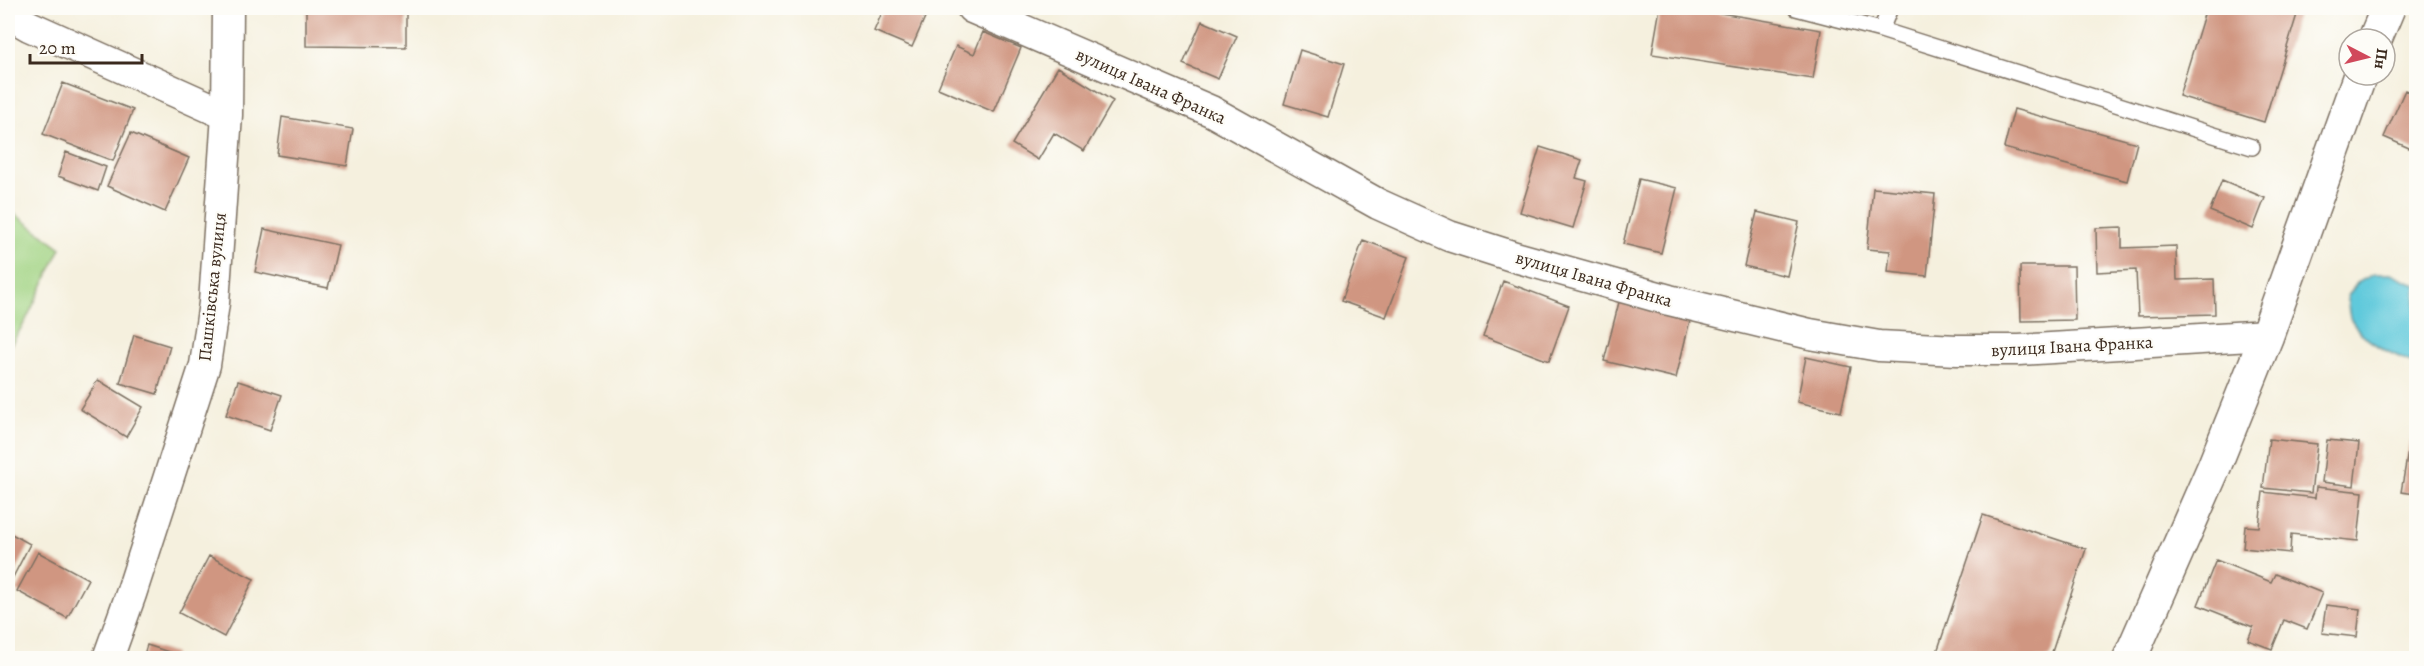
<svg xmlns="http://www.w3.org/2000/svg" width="2424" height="666" font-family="Alegreya,serif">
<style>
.green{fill:#a1d383;stroke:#6e7e50;stroke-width:1.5}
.water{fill:#5fc9db;stroke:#4d7a7c;stroke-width:1.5}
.building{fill:#d09681}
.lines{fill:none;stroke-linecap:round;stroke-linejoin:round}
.lane-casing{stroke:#7c6f61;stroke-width:18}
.street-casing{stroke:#7c6f61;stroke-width:33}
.secondary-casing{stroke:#7c6f61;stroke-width:36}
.lane{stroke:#fff;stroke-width:15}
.street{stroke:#fff;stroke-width:30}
.secondary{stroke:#fff;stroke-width:33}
.labels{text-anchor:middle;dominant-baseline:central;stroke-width:4.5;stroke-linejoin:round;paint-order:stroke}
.street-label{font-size:18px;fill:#3b2a1e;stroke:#fdfcf7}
</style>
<rect width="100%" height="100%" fill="#fdfcf7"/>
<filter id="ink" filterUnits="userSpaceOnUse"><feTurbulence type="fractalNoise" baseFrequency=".0167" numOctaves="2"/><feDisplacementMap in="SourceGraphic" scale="12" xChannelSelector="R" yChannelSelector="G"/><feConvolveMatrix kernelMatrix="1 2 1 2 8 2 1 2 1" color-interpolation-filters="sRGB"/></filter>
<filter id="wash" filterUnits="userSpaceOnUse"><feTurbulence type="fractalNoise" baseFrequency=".008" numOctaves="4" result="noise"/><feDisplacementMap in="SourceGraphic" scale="24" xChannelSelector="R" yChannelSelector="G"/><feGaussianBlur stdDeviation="1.35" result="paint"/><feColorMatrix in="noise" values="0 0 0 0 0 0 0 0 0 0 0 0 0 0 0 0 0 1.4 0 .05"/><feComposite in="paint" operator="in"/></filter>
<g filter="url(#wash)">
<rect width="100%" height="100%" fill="#f5f0de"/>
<!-- green -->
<path class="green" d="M8,209L61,248L25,322L8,349Z"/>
<!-- water -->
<path class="water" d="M2374,274H2393L2416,285V364C2392,354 2365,344 2351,320C2348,313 2348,304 2348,296L2357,283Z"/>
<g id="blocks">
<!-- building -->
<path class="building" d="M306,8H406V47L306,46Z
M884,8H929L912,47L874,31Z
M1660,8H1702L1703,10L1821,30L1813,79L1652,54Z
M2206,8H2299L2264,122L2179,96Z
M1202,21L1237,36L1218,79L1183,64Z
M983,32L1021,48L994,112L938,88L956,46L974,54Z
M1300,50L1344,64L1328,117L1284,104Z
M1058,67L1113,101L1084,151L1054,133L1038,160L1012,144Z
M63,83L133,110L113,161L43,134Z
M2405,90L2416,95V151L2384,137Z
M2014,109L2137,143L2127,181L2004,148Z
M282,117L353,129L347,166L277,155Z
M131,133L189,158L165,212L107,186Z
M1540,147L1582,160L1576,178L1587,181L1573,228L1520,212Z
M66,152L106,167L98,191L58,176Z
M1639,179L1677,188L1661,253L1623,244Z
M2222,180L2265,198L2253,229L2210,211Z
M1873,188L1935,194L1927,276L1888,272L1890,251L1867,249Z
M1757,212L1799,222L1787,276L1744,266Z
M2122,227V248L2176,246L2177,280L2214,279L2215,314L2138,316L2136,270L2097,272L2096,228Z
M264,229L338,245L328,288L255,272Z
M1363,240L1409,257L1386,317L1341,301Z
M2020,266H2074L2075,320L2021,321Z
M1503,281L1569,306L1549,361L1483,336Z
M1619,302L1690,320L1676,378L1604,361Z
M134,335L170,346L157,394L120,383Z
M1806,357L1851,367L1841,412L1797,402Z
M98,380L143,407L126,437L80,409Z
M238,381L282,395L270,430L226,415Z
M2269,439L2317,444L2311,493L2263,488Z
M2327,440L2359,443L2354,486L2322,482Z
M2410,440L2416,441V494L2401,492Z
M2316,487L2363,492L2358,541L2291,534L2290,553L2243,548L2245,526L2259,527L2263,492L2315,498Z
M1983,515L2086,549L2050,658H1935Z
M8,532L30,544L8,587Z
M38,552L88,579L67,618L17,591Z
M209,556L254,579L224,637L179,613Z
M2216,560L2271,582L2275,574L2322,593L2307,629L2284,620L2272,649L2248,640L2253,627L2198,605Z
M2326,605L2360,609L2357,637L2322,633Z
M147,645L175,654L173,658H143Z"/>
</g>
</g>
<g filter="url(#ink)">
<use href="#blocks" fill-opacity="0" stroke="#7c6f61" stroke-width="1.5"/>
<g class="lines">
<!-- lane casing -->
<g class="lane-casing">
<path id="lane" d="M1796,8L1881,30
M1890,8L1881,30L2252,147"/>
</g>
<!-- street casing -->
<g class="street-casing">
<path id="street" d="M972,8L1211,111L1378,204L1449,236L1515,257L1669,300L1810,334L1879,346L1957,350H2019L2267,335
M8,14L29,26L227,115
M108,658L131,594L205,365L214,303L227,115L228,8"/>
</g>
<!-- secondary casing -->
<g class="secondary-casing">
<path id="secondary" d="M2375,39L2388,8
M2130,658L2214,467L2267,335L2360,75"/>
</g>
<!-- lane -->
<use href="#lane" class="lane"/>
<!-- street -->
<use href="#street" class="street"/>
<!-- secondary -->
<use href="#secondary" class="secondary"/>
</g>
</g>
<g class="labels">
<!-- street labels -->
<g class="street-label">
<text transform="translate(1151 86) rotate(24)">вулиця Івана Франка</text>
<text transform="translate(1594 279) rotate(16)">вулиця Івана Франка</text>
<text transform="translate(212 287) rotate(-84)">Пашківська вулиця</text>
<text transform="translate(2072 346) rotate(-3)">вулиця Івана Франка</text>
</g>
</g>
<!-- margin -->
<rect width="2424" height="666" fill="none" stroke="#fdfcf7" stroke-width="30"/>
<!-- north arrow -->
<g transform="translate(2367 57) rotate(97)"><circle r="28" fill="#fdfcf7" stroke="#afa8a0" stroke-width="1.5"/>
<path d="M0-4.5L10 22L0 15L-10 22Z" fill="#d1495b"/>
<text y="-9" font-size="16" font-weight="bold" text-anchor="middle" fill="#3b2a1e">Пн</text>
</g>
<!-- scale -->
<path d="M30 54v9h112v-9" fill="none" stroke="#3b2a1e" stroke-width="3"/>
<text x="39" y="54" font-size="18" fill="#3b2a1e" stroke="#fdfcf7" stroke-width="4.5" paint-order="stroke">20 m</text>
</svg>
